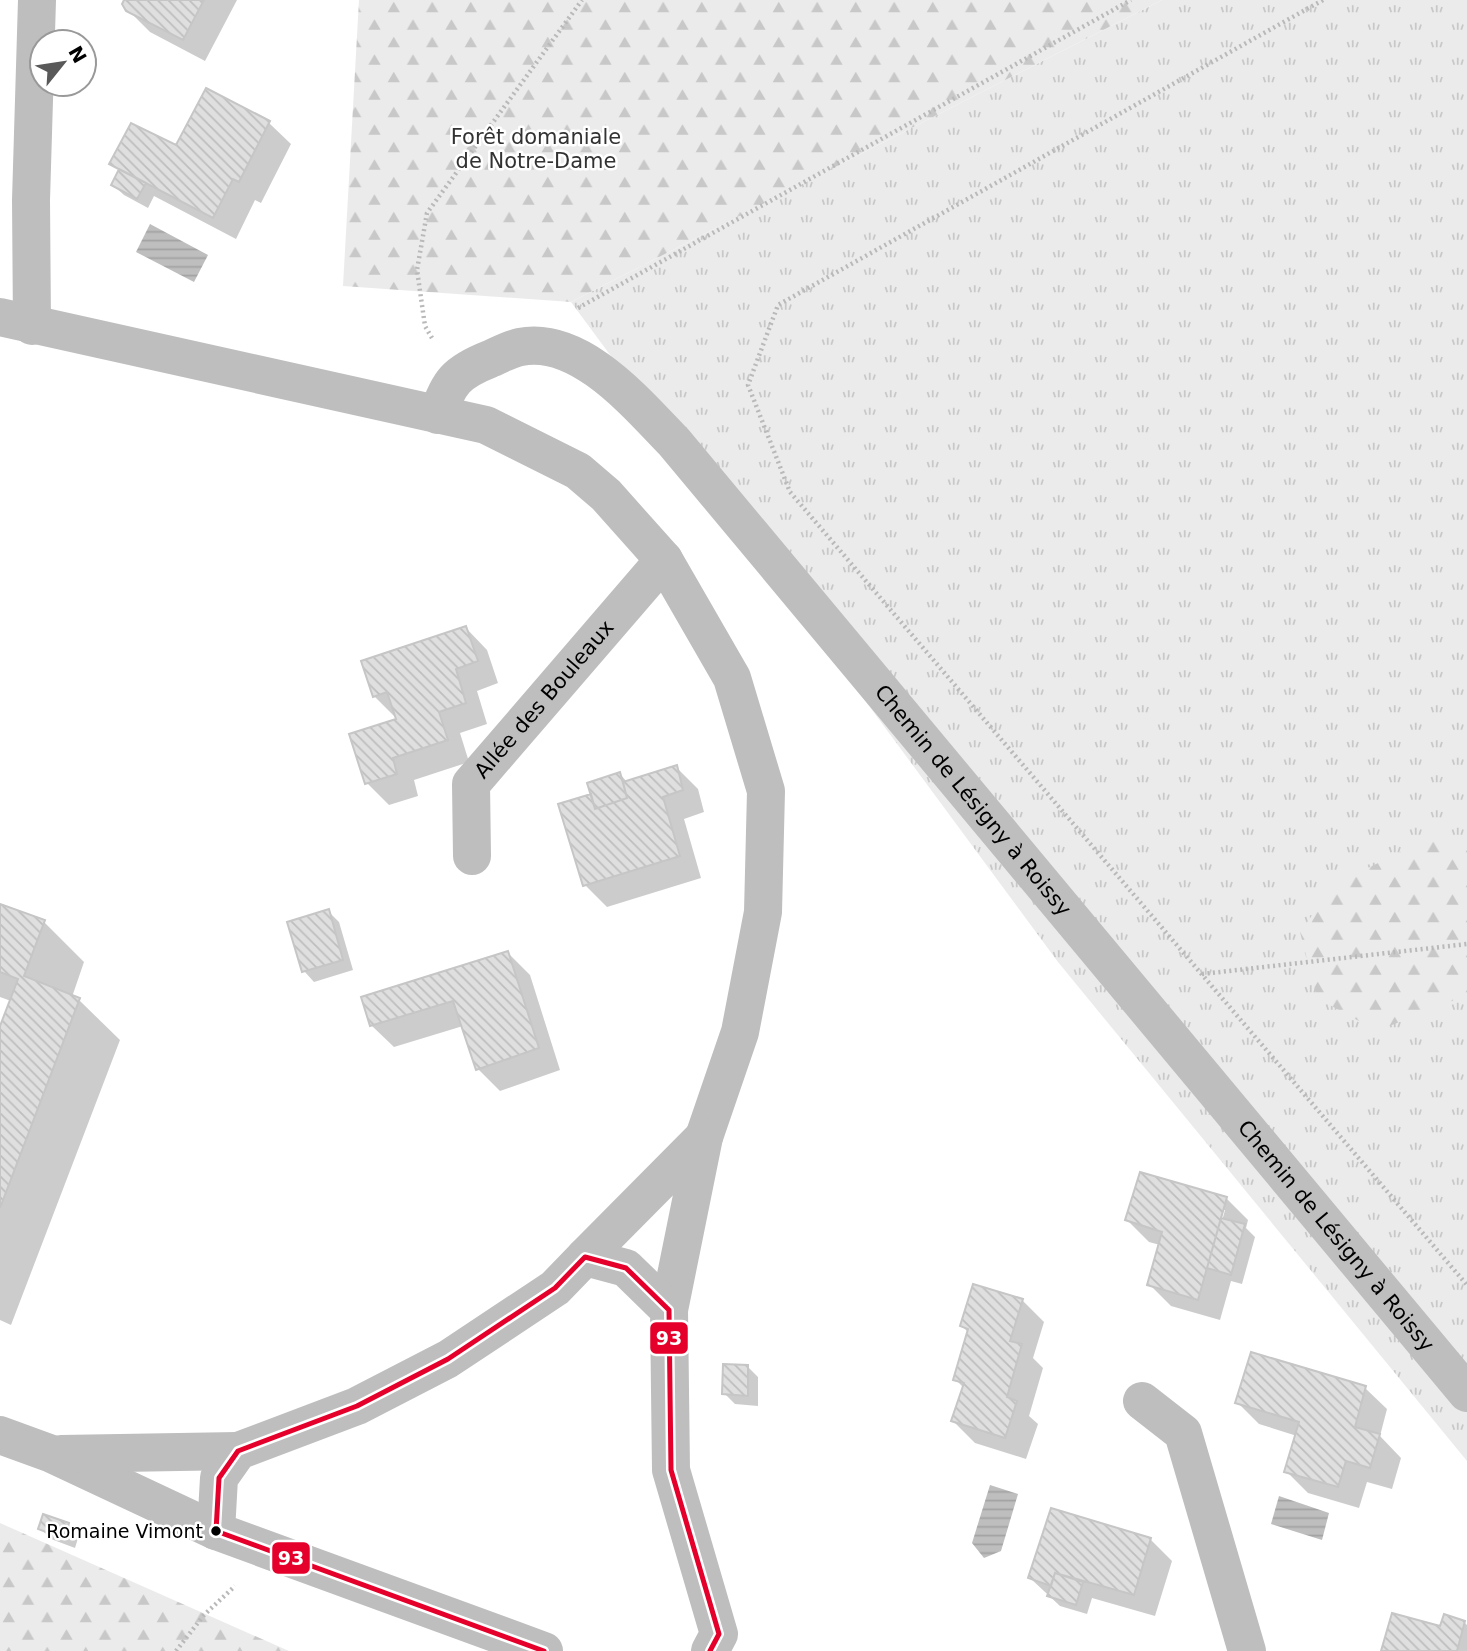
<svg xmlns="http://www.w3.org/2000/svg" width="1467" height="1651" font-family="'DejaVu Sans',sans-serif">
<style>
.grass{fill:url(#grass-tufts)}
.forest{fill:url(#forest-firs)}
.water{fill:url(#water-rules)}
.shadow{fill:#0003;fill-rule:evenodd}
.building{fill:url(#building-back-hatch);stroke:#c6c6c6;stroke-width:2}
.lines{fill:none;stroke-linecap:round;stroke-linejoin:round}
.path{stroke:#b9b9b9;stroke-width:4.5;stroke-dasharray:2 3.5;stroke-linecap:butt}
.minor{stroke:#bebebe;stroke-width:38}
.bus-1-casing{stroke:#fff;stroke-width:10}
.bus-1{stroke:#e4002b;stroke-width:5}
.bus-dot{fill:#000;stroke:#fff;stroke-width:2.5}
.labels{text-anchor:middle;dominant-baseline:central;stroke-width:5;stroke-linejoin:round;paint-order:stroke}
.bus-label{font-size:19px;fill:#000;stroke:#fff;text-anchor:end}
.park-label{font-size:21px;fill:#323232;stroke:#fff}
.street-label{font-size:21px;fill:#000;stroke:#fff}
.line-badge{stroke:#fff;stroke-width:2.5}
.badge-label{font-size:19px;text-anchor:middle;font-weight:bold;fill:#fff}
</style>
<defs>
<pattern id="grass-tufts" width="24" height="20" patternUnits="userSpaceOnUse" patternTransform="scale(1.75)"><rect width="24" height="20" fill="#ebebeb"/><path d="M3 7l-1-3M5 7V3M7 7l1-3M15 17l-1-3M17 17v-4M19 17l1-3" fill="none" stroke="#c8c8c8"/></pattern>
<pattern id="forest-firs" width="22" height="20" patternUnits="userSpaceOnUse" patternTransform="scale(1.75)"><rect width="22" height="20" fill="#ebebeb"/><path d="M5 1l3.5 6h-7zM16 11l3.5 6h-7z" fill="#c8c8c8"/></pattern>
<pattern id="water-rules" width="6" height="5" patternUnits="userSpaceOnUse" patternTransform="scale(1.75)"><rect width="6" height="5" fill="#bebebe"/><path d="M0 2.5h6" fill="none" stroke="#a2a2a2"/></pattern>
<pattern id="building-back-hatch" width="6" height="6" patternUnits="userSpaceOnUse" patternTransform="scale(1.75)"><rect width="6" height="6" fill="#dfdfdf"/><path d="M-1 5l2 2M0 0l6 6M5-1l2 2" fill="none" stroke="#bebebe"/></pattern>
</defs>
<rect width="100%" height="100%" fill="#fff"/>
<!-- grass -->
<path class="grass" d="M1162,0H1467V1461L1058,962L571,302Z"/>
<!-- forest -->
<path class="forest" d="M359,0H1162L571,302L343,286Z
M1467,838V995L1377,1031L1317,998L1300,932L1334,885L1424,840Z
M0,1523L289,1651H0Z"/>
<!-- water -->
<path class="water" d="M150,224L208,255L194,282L136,252Z
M990,1485L1018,1494L1001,1551L984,1558L972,1543Z
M1279,1496L1329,1513L1322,1540L1271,1524Z"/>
<!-- shadow -->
<path class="shadow" d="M126,0H237L205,61L150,32L128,10Z
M269,123L291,144L261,203L255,200L236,239L154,196L148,208L124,195L113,185L120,172L112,163Z
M466,628L487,650L498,683L477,691L487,724L460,733L469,762L414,780L418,796L389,805L367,783L398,720L374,696Z
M676,767L698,789L704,812L684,819L701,878L607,907L585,885L593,795L620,774L627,782Z
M0,905L44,922L84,962L72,997L79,1000L120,1040L11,1325L0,1320V1031L11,1001L0,997Z
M328,911L339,922L353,970L314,982L304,971Z
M508,953L530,975L560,1070L500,1091L478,1069L463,1026L394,1047L372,1026L363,998Z
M1226,1198L1248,1220L1246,1228L1255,1237L1242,1284L1231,1281L1220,1320L1171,1306L1149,1284L1160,1245L1149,1242L1127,1220ZM1221,1210H1225L1222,1221L1219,1218Z
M1022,1300L1044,1322L1033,1358L1043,1368L1029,1416L1038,1424L1026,1459L975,1443L953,1421L964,1388L955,1379L969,1333L962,1326Z
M747,1366L758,1377V1406L735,1404L724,1393Z
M1365,1388L1387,1409L1380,1436L1401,1458L1392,1489L1367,1482L1359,1508L1308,1493L1286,1471L1297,1436L1259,1424L1237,1402Z
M68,1524L79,1535L75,1548L51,1539L40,1528Z
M1150,1539L1172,1561L1155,1616L1092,1598L1087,1614L1060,1606L1030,1578Z
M1464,1622L1467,1625V1651H1383Z"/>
<!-- building -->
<path class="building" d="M124,0H204L183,40L126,11L122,4Z
M206,88L270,121L239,182L233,179L213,218L109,164L131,123L176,145Z
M119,169L146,183L137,199L111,185Z
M466,626L478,661L456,669L466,703L439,712L448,740L393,758L397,774L365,784L349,734L396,719L387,692L373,697L361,661Z
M677,765L683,790L663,797L680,856L583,886L558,804L591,794L595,809L627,798L623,782Z
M620,772L627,798L595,809L587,783Z
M0,904L45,920L24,976L80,998L0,1208V1026L18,979L0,972Z
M329,909L343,960L302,972L287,922Z
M508,951L539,1048L476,1070L453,1001L370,1026L361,997Z
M1140,1172L1227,1197L1198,1300L1147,1285L1162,1232L1125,1220Z
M1221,1218L1245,1224L1231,1275L1207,1268Z
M973,1284L1023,1299L1010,1341L1022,1344L1007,1397L1017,1401L1005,1438L951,1421L964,1383L953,1380L968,1329L960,1326Z
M1251,1352L1366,1386L1355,1427L1380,1434L1370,1468L1346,1461L1338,1487L1284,1472L1299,1422L1235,1403Z
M723,1364L748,1365V1396L722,1394Z
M1051,1508L1151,1538L1134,1595L1055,1573L1051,1586L1028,1578Z
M43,1514L69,1523L64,1539L38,1529Z
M1055,1573L1083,1582L1076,1605L1047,1596Z
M1392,1613L1440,1626L1444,1614L1465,1621L1457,1651H1381Z"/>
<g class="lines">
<!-- path -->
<path class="path" d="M1323,0L778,305L748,385L790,492L1467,1285
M578,308L1131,0
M432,338L425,326L417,270L427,213L582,0
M1202,974L1467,944
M176,1651L204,1615L235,1586"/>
<!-- minor -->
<g class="minor">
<path d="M0,317L486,425L578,471L606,495L664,560L732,678L766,791L763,912L740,1032L704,1137L669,1310"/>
<path d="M32,326L31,200L37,0"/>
<path id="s1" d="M438,415C448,382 457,372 490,359C499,355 510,349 520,347C580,335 637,404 674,442L1467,1393"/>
<path id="s2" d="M472,856L471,784L664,560"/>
<path d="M585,1257L704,1137"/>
<path d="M1142,1401L1183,1433L1247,1651"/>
<path d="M0,1435L52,1454L216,1531"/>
<path d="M61,1454L238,1451"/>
<path d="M544,1651L216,1531L219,1478L238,1451L357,1406L448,1359L555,1288L585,1257L626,1268L669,1310L671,1470L719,1634L710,1651"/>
</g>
<!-- bus-1 casing -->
<g class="bus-1-casing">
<path id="bus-1" d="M544,1651L216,1531L219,1478L238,1451L357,1406L448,1359L555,1288L585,1257L626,1268L669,1310L671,1470L719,1634L710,1651"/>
</g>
<!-- bus-1 -->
<use href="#bus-1" class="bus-1"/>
</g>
<!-- markers -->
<circle class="bus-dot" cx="216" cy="1531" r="6"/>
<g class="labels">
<!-- bus labels -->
<g class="bus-label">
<text x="203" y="1531">Romaine Vimont</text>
</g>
<!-- park labels -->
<g class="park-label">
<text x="536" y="137">Forêt domaniale<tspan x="536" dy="24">de Notre-Dame</tspan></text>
</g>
<!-- street labels -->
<g class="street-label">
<text stroke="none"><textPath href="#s2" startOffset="184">Allée des Bouleaux</textPath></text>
<text stroke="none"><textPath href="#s1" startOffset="768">Chemin de Lésigny à Roissy</textPath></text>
<text stroke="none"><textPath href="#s1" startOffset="1335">Chemin de Lésigny à Roissy</textPath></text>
</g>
</g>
<g class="line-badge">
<rect x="649" y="1321" width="40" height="34" rx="7" fill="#e4002b"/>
<rect x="271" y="1541" width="40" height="34" rx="7" fill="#e4002b"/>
</g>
<g class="badge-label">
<text x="669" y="1345">93</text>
<text x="291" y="1565">93</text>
</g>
<!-- north arrow -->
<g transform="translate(63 63) rotate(60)"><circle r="33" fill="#ffffff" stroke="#999999" stroke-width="2"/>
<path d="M0-5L12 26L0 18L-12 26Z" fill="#595959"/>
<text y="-10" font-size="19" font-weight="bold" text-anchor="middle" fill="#000000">N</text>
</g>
</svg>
